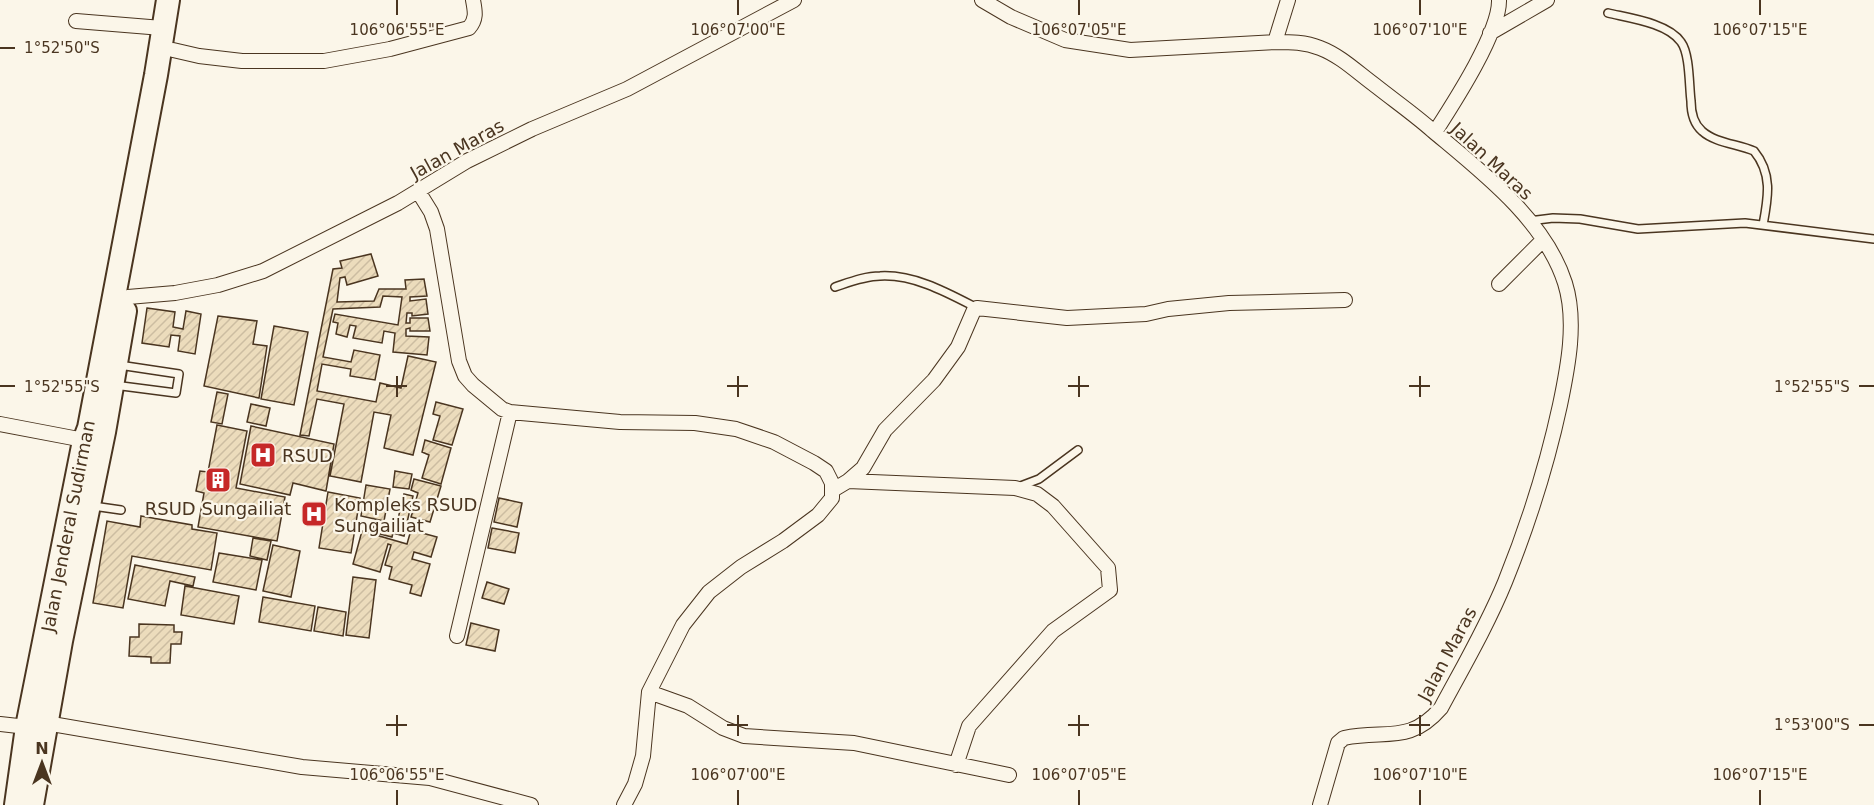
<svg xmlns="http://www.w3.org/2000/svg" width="1874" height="805" font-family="'DejaVu Sans',sans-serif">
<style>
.building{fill:url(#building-hatch);stroke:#4a3520;stroke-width:1.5}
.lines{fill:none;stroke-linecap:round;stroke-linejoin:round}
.service-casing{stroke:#4a3520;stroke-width:10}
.minor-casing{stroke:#4a3520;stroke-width:16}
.trunk-casing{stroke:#4a3520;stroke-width:26}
.service{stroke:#fbf6e9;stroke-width:7}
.minor{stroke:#fbf6e9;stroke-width:14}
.trunk{stroke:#fbf6e9;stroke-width:22}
.ticks{fill:none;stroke:#4a3520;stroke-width:2}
.labels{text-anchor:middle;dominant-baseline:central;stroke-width:4.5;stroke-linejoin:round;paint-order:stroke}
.street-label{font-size:18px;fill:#4a3520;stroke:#fbf6e9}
.poi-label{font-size:18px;fill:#4a3520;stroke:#fbf6e9;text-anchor:start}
.ticks-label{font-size:15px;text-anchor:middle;fill:#4a3520;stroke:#fbf6e9;stroke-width:4.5;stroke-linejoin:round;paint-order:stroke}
</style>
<defs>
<pattern id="building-hatch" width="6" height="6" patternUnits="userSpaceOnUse" patternTransform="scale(1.5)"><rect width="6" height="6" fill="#ecdcbc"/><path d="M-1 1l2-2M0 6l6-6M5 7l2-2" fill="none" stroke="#ccbda1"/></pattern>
</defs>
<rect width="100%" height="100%" fill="#fbf6e9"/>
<!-- building -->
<path class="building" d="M371,254L378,276L347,285L345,277L340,278L337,302L374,301L379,289H406L405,280L424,279L427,296L410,297V301L426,299L428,314L412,316V313H407L406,323H410V318H428L430,331H410V328L406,329V336L429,337L427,355L393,352L395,333L384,331L382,343L353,338L356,326L350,325L347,337L336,334L338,323L333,322L335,314L398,325L402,297L383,296L380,307L333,309L323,357L351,362L354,350L380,355L375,380L350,376L351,369L322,364L317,391L376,402L380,383L401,388L408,356L436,362L413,455L384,448L391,415L374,412L361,482L330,476L344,404L317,399L309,436L300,435L333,269L342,268L340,261Z
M147,308L175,312L173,327L183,329L186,311L201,314L195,354L178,351L180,336L171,335L169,347L142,343Z
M218,316L257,321L253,344L267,346L259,398L204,386Z
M274,326L308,332L294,405L261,399Z
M217,392L228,394L222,424L211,422Z
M436,402L463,409L452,445L433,440L440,416L433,414Z
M251,404L270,408L266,426L247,422Z
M217,425L247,431L236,488L285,497L277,541L198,527L204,493L196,491L200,471L208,472Z
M251,426L334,444L326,491L293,483L290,495L240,484Z
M425,440L451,448L441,484L422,478L429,455L422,452Z
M395,471L412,474L409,489L393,487Z
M414,479L441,486L430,522L411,517L418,493L411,490Z
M366,485L390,489L384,521L361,516Z
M328,492L360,498L351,553L319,548Z
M404,494L413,496L404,536L393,533L392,537L372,532L375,522L396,527Z
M499,498L522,503L517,527L494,522Z
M141,516L192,525V529L217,533L211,570L132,556L123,608L93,603L107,521L140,527Z
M492,528L519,533L515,553L488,548Z
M411,530L437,537L431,557L414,552L412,559L430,564L421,596L410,593L412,585L389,579L392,567L385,565L391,545L388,544L380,572L353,564L362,531L407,544Z
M253,538L271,541L267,560L250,556Z
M273,545L300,551L291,597L263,591Z
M219,553L262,560L256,590L213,582Z
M135,565L195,577L193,586L170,581L165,606L128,599Z
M353,577L376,580L369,638L346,635Z
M487,582L509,589L504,604L482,598Z
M185,586L239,596L234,624L181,615Z
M263,597L315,606L311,631L259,622Z
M318,607L346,612L343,636L314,631Z
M471,623L499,630L495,651L466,645Z
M139,624L174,625V632H182L181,644H171L170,663H151V657L129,656L130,637H139Z"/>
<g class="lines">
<!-- service casing -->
<g class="service-casing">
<path id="service" d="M1608,13C1629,18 1668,23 1681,42C1690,54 1689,86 1691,101C1691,112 1694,124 1702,131C1715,143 1738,144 1754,151C1773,174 1768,198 1763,225
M1529,221L1553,218L1580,219L1638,229L1745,223L1874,239
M835,287C850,282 865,276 880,276C914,274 948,293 977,308
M114,385L176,393L179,374L119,365
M1018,487L1039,479L1078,450
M93,506L121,510"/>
</g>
<!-- minor casing -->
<g class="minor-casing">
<path id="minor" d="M982,0L1011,17L1065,40L1130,50L1275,42C1291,42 1305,42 1320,48C1341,56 1358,73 1376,86C1395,101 1415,115 1433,131C1482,172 1545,220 1565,283C1577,321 1568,367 1560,405C1547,465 1528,525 1505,582C1487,626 1463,667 1441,708C1409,745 1385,729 1344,738L1338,743L1320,805
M76,21L162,28
M1490,33L1547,0
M1275,42L1288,0
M173,50L199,56L242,61H324L390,49L469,28C477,19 475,11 473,0
M1435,132C1453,104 1500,32 1499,0
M418,191L431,212L437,229L459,361L465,376L473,385L502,409L510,412L620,422L695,423L736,429L774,442L814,463L826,471L832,483V498L818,515L783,541L741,567L709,592L683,625L649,692L643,756L635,784L624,805
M1499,284L1543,240
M128,297L175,293L218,285L263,271L398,203L467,161L532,129L627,89L794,0
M0,424L89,441
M848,481L1015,488L1037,494L1053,506L1108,568L1110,590L1053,631L969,726L956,765
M833,490L848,481L863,468L885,430L934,380L958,347L974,310L977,308L1067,318L1146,314L1168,309L1229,303L1345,300
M457,636L510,412
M649,692L688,706L723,728L744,736L854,743L1009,775
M46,723L302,767L430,778L531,805
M0,724L27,727"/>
</g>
<!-- trunk casing -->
<g class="trunk-casing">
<path id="trunk" d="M16,805L27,727L84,441L89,428L156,75L168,0
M32,805L61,641L104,432L125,311"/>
</g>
<!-- service -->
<use href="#service" class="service"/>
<!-- minor -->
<use href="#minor" class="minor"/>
<!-- trunk -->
<use href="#trunk" class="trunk"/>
</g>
<!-- ticks -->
<path class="ticks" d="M397,0V15M738,0V15M1079,0V15M1420,0V15M1760,0V15M0,48H15M397,376V397M738,376V397M1079,376V397M1420,376V397M0,386H15M386,386H407M727,386H748M1068,386H1089M1409,386H1430M1859,386H1874M397,715V736M738,715V736M1079,715V736M1420,715V736M386,725H407M727,725H748M1068,725H1089M1409,725H1430M1859,725H1874M397,790V805M738,790V805M1079,790V805M1420,790V805M1760,790V805"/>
<!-- icons -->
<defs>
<g id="hospital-square" transform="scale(1.35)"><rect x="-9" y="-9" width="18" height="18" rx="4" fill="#c62828" stroke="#fbf6e9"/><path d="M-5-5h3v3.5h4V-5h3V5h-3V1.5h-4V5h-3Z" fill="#fff"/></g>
<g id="building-square" transform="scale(1.35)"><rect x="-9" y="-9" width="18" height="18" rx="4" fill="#c62828" stroke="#fbf6e9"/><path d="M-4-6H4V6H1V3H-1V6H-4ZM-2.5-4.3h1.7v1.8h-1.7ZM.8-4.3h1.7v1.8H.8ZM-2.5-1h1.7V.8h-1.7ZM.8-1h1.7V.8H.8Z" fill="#fff"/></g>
</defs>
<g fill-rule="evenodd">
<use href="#hospital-square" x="263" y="455"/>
<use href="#building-square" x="218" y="480"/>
<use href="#hospital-square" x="314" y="514"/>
</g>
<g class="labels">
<!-- street labels -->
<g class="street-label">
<text transform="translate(457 149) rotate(-29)">Jalan Maras</text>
<text transform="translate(1492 161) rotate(43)">Jalan Maras</text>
<text transform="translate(68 526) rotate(-79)">Jalan Jenderal Sudirman</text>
<text transform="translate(1447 654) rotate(-62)">Jalan Maras</text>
</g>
<!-- poi labels -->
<g class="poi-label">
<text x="282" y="455">RSUD</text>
<text x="334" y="504">Kompleks RSUD<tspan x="334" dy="21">Sungailiat</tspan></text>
<text x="218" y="508" text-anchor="middle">RSUD Sungailiat</text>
</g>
</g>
<g class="ticks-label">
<text x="397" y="35">106°06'55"E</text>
<text x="738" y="35">106°07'00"E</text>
<text x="1079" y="35">106°07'05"E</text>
<text x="1420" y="35">106°07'10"E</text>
<text x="1760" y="35">106°07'15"E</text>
<text x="62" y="53">1°52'50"S</text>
<text x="62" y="392">1°52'55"S</text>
<text x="1812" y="392">1°52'55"S</text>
<text x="1812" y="730">1°53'00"S</text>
<text x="397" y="780">106°06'55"E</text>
<text x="738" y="780">106°07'00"E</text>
<text x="1079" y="780">106°07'05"E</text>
<text x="1420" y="780">106°07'10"E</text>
<text x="1760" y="780">106°07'15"E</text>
</g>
<!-- north arrow -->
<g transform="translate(42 763)" stroke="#fbf6e9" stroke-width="4.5" paint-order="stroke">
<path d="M0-4.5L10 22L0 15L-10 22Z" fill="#4a3520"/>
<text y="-9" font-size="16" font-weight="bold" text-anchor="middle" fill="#4a3520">N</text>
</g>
</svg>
